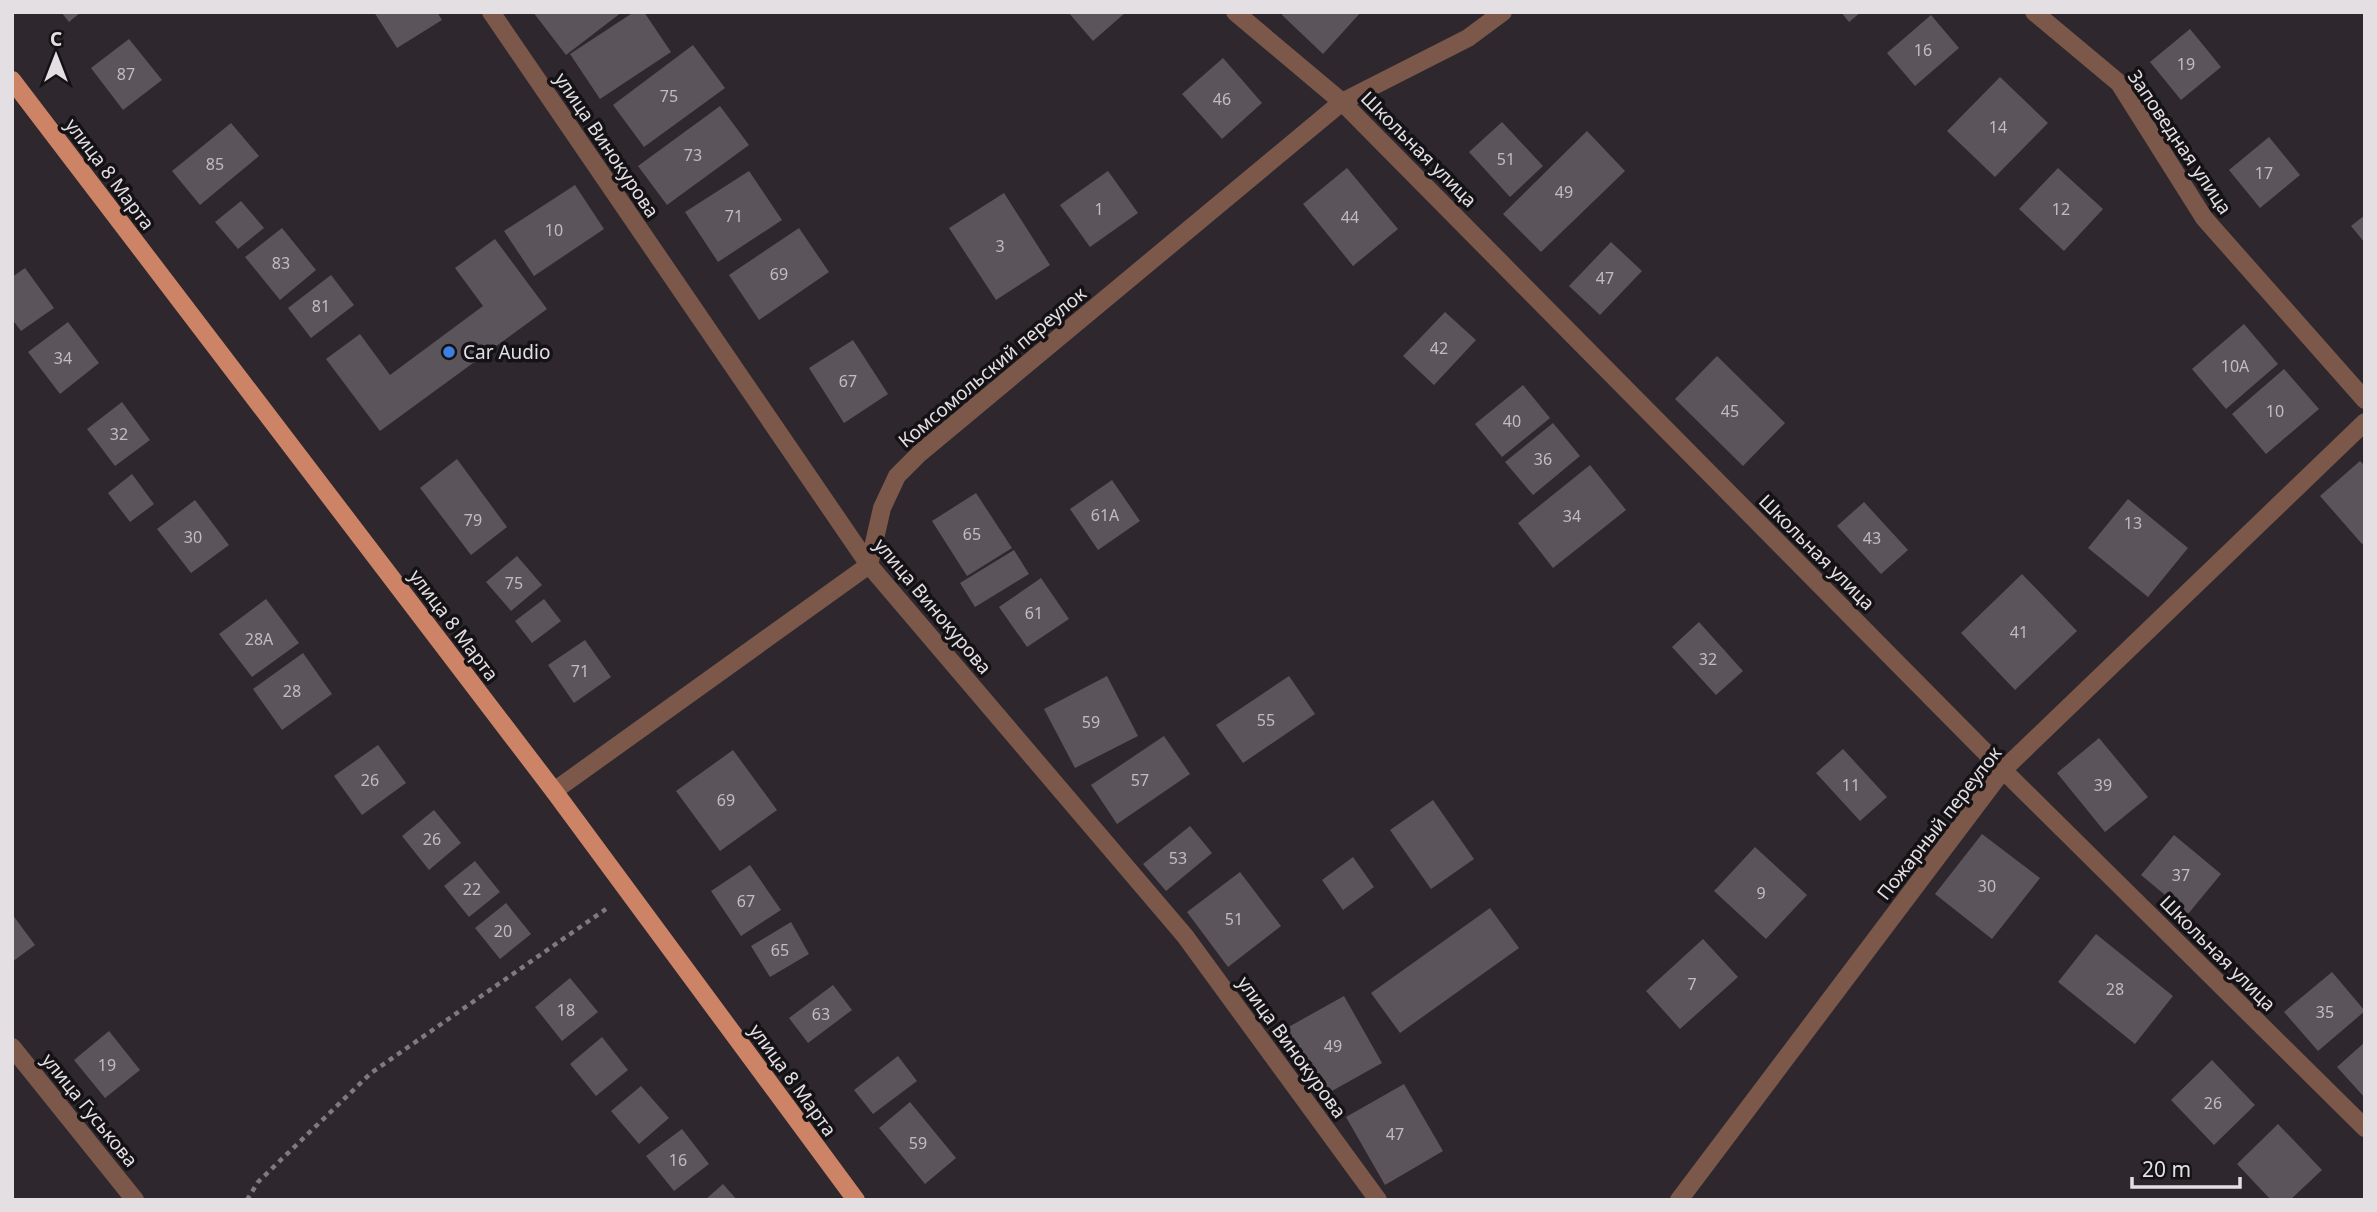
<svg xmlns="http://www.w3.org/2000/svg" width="2377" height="1212" font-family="'Noto Sans',sans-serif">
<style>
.building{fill:#5c545b}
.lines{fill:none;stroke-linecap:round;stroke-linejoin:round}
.path{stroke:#7f7a7f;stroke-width:4.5;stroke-dasharray:5 5;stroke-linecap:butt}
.street{stroke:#7c584a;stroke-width:18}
.primary{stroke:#cd8366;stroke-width:18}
.shop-dot{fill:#3f7fe0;stroke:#141215;stroke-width:2.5}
.labels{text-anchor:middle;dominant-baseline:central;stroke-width:7;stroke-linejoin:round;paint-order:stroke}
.number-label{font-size:16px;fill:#c1bcc1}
.street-label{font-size:19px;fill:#e3dfe3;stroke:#141215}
.poi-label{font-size:19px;fill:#e3dfe3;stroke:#141215;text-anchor:start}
</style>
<rect width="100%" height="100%" fill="#2e282e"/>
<!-- building -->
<path class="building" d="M61,12H81L69,22Z
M374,12H437L442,20L397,48Z
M533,12H622L566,55Z
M634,12H644L671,52L600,99L570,54Z
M1068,12H1126L1093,41Z
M1284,12H1361L1323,54L1282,15Z
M1841,12H1861L1849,22Z
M1931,15L1959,48L1915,86L1887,53Z
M2190,29L2221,67L2181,100L2150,62Z
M129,39L162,80L123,110L91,68Z
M693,45L725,88L644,147L613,105Z
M1223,58L1262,103L1222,139L1182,94Z
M2000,77L2048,123L1995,177L1947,131Z
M720,106L749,145L667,205L638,166Z
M1502,122L1543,166L1510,197L1469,152Z
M231,123L259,156L200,205L172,171Z
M1587,131L1625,171L1541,252L1503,214Z
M2269,137L2300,175L2260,208L2229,170Z
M1347,168L1398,229L1353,266L1303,204Z
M2058,168L2103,209L2064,251L2019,209Z
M749,171L782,220L718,262L685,212Z
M1108,171L1138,213L1090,247L1060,205Z
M575,185L604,229L534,276L504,231Z
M1004,193L1050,265L996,300L949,228Z
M241,201L264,228L238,249L215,222Z
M2365,215V243L2351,226Z
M282,228L316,270L280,300L245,257Z
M799,228L829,272L759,320L729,275Z
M495,239L547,309L380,431L326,359L360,334L390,375L483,306L455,268Z
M1611,242L1642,271L1600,315L1569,286Z
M25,268L54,308L21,331L12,319V277Z
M331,275L354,305L311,338L288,308Z
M1445,312L1476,340L1434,385L1403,356Z
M68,322L99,363L60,394L28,352Z
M2244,324L2278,364L2226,409L2192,369Z
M853,340L888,394L844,423L809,368Z
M1717,356L1785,423L1743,466L1675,399Z
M2284,369L2319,409L2266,454L2232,414Z
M1523,385L1550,418L1502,457L1475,424Z
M122,402L150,440L115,466L87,429Z
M1553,423L1580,456L1533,495L1505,462Z
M457,459L507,527L471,555L420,488Z
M2360,461L2365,466V542L2362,544L2320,496Z
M1590,465L1626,510L1553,568L1518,523Z
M132,474L154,504L130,522L108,493Z
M1112,480L1140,521L1098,550L1070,509Z
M976,493L1012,548L967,576L932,521Z
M2128,499L2188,548L2148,597L2088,548Z
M195,500L229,545L191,573L157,529Z
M1864,502L1908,550L1881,574L1837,526Z
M1014,550L1029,574L975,607L960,583Z
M517,556L542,585L511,611L486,582Z
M2022,574L2077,631L2015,690L1961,633Z
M1041,578L1069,619L1027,647L999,607Z
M266,599L299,643L252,677L219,634Z
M544,599L561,621L532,643L515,621Z
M1699,622L1743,671L1716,695L1672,647Z
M585,640L611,677L574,703L548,665Z
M303,653L332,694L282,730L253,689Z
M1107,676L1138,736L1075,768L1044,709Z
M1289,676L1315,714L1243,763L1216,725Z
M1164,736L1190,774L1117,824L1091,785Z
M2099,738L2148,797L2105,832L2057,773Z
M378,745L406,783L362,815L334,776Z
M1843,749L1887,797L1860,821L1816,773Z
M733,750L777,810L720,851L676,791Z
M1433,800L1474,859L1431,889L1390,830Z
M434,810L461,843L429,870L402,836Z
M1190,826L1212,853L1166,891L1143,864Z
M1982,834L2040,878L1992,939L1935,894Z
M2174,835L2221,874L2188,914L2141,875Z
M1755,847L1807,895L1766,939L1714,891Z
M1353,857L1374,887L1343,910L1322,880Z
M475,861L500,892L469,917L444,886Z
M750,865L781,910L741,936L711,891Z
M1240,872L1281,926L1228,967L1187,912Z
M506,903L531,934L500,959L475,928Z
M1490,908L1519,948L1400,1033L1371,993Z
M12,914L35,945L12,962Z
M791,922L809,954L770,977L751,946Z
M2096,934L2173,996L2135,1044L2058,982Z
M1703,939L1738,977L1680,1029L1646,991Z
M2332,972L2365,1011L2318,1051L2284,1012Z
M570,978L598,1012L562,1041L535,1007Z
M833,985L852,1010L808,1043L789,1018Z
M1344,996L1382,1063L1323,1096L1285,1029Z
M109,1031L140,1070L105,1098L74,1060Z
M602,1037L628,1070L596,1096L570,1064Z
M2365,1042V1098L2337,1067Z
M898,1056L917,1081L873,1114L854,1090Z
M2212,1060L2255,1105L2214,1145L2171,1100Z
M1404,1084L1443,1151L1385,1185L1346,1117Z
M641,1086L669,1118L639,1144L611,1111Z
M910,1102L956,1158L925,1184L879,1128Z
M2278,1124L2322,1170L2290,1200H2271L2237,1164Z
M682,1129L709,1164L674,1191L646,1156Z
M723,1184L737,1200H705Z"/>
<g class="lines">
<!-- path -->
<path class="path" d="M247,1200L258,1182L371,1073L606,909"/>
<!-- street -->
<path class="street" d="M491,12L869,565L1185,936L1378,1200
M1235,12L1342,102L2003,770L2365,1128
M2034,12L2119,83L2204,218L2365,400
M554,791L869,565L882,508L897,476L920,453L1342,102L1468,38L1503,12
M12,1047L135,1200
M1679,1200L2003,770L2365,422"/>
<!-- primary -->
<path class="primary" d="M12,80L554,791L856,1200"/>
</g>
<!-- markers -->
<circle class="shop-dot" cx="449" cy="352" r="7"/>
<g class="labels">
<!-- number labels -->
<g class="number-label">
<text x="1923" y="50">16</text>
<text x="2186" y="64">19</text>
<text x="126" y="74">87</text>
<text x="669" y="96">75</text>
<text x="1222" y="99">46</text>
<text x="1998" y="127">14</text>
<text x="693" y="155">73</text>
<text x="1506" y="159">51</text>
<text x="215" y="164">85</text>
<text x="2264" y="173">17</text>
<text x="1564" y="192">49</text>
<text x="1099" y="209">1</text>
<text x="2061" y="209">12</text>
<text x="734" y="216">71</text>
<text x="1350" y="217">44</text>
<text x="554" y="230">10</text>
<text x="1000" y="246">3</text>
<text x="281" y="263">83</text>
<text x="779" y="274">69</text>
<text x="1605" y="278">47</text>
<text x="321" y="306">81</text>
<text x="1439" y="348">42</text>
<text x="63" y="358">34</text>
<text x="2235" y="366">10А</text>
<text x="848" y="381">67</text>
<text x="1730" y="411">45</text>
<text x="2275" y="411">10</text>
<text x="1512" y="421">40</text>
<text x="119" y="434">32</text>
<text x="1543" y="459">36</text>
<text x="1105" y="515">61А</text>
<text x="1572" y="516">34</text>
<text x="473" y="520">79</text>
<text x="2133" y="523">13</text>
<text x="972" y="534">65</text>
<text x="193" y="537">30</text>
<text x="1872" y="538">43</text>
<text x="514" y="583">75</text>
<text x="1034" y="613">61</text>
<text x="2019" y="632">41</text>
<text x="259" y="639">28А</text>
<text x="1708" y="659">32</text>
<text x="580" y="671">71</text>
<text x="292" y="691">28</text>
<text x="1266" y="720">55</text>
<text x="1091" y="722">59</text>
<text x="370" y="780">26</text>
<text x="1140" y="780">57</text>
<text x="1851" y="785">11</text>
<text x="2103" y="785">39</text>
<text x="726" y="800">69</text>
<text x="432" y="839">26</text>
<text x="1178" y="858">53</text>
<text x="2181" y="875">37</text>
<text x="1987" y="886">30</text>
<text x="472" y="889">22</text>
<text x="1761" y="893">9</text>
<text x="746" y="901">67</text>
<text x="1234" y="919">51</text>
<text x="503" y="931">20</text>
<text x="780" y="950">65</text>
<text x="1692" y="984">7</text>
<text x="2115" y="989">28</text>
<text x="566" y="1010">18</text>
<text x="2325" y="1012">35</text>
<text x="821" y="1014">63</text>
<text x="1333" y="1046">49</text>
<text x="107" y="1065">19</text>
<text x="2213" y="1103">26</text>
<text x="1395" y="1134">47</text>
<text x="918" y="1143">59</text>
<text x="678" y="1160">16</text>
</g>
<!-- street labels -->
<g class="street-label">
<text transform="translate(2180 142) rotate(56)">Заповедная улица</text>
<text transform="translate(607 145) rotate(56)">улица Винокурова</text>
<text transform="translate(1419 149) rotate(45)">Школьная улица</text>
<text transform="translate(110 174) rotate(53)">улица 8 Марта</text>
<text transform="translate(992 367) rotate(-40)">Комсомольский переулок</text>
<text transform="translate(1817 552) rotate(45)">Школьная улица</text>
<text transform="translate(933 606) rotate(50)">улица Винокурова</text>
<text transform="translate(454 625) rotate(53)">улица 8 Марта</text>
<text transform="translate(1939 823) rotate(-52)">Пожарный переулок</text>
<text transform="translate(2218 953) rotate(45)">Школьная улица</text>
<text transform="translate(1292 1047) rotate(54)">улица Винокурова</text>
<text transform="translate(793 1080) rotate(54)">улица 8 Марта</text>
<text transform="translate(90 1110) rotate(51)">улица Гуськова</text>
</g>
<!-- poi labels -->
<g class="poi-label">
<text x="463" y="352">Car Audio</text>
</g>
</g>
<!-- border -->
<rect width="2377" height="1212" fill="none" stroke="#e3dfe3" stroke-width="28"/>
<!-- north arrow -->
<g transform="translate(56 56)" stroke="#141215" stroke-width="5" paint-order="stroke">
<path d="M0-5L12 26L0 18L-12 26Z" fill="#e3dfe3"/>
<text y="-10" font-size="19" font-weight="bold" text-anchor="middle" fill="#e3dfe3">С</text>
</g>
<!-- scale -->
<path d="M2132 1177v10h108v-10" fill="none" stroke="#e3dfe3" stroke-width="3.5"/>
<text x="2142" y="1177" font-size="21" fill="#e3dfe3" stroke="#141215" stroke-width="5" paint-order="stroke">20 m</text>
</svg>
